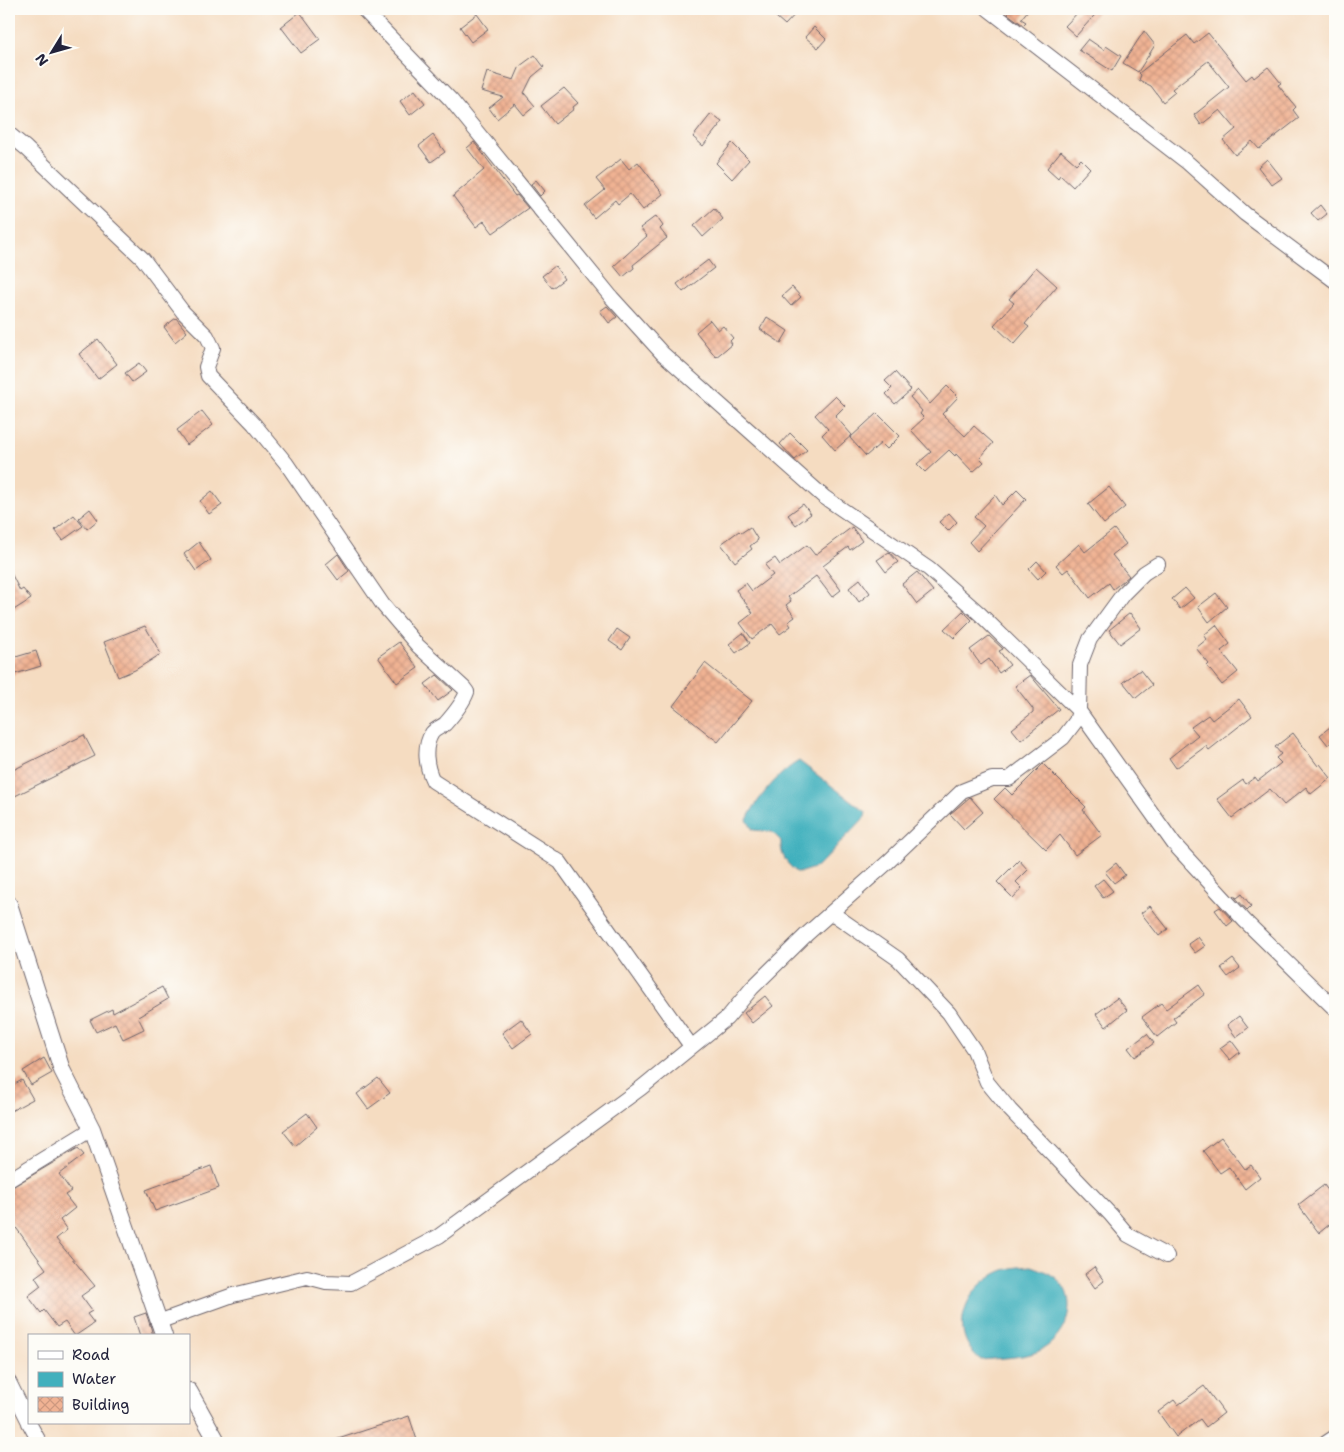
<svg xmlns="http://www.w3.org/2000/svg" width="1344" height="1452" font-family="'Shantell Sans',sans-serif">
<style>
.water{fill:#41b0bd;stroke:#32697c}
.building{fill:url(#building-cross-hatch)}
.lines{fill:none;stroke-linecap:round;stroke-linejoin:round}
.minor-casing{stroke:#6c636a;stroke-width:16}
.tertiary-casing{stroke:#6c636a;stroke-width:18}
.minor{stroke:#fff;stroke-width:14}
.tertiary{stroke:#fff;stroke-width:16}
</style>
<defs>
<pattern id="building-cross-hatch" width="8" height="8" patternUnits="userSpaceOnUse" patternTransform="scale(1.25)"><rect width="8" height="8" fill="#f0b293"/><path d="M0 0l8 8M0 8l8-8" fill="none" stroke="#ce9980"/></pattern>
</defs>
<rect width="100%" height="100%" fill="#fdfcf7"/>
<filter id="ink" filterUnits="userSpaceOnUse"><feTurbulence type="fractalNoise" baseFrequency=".02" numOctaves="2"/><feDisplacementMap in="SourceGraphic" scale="10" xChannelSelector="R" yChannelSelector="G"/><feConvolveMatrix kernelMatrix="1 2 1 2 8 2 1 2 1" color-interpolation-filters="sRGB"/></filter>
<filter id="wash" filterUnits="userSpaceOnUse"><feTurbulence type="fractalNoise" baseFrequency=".0096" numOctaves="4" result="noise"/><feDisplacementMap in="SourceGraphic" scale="20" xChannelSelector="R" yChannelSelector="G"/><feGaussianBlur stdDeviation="1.12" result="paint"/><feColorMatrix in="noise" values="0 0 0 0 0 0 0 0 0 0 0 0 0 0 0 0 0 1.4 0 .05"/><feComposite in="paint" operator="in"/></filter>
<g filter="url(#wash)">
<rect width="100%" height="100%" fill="#f5dcc1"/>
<!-- water -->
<path class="water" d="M799,761L866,812L865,817L817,867L798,873C787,865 780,855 781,841L772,832L753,830L747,820C755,801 780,771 799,761Z
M1031,1266C1042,1270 1054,1274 1061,1283C1080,1306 1062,1341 1039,1351C1025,1358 998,1358 981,1360C948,1334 963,1290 997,1273C1008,1267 1019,1267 1031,1266Z"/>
<g id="blocks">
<!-- building -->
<path class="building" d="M783,9H800L785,25L776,17Z
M1012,9H1029L1021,19L1026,22L1023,25L1008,14Z
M1081,9H1100L1076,36L1065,26Z
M300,12L320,39L301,53L281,27Z
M477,14L488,29L471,42L460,27Z
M814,27L826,39L818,48L805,37Z
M1144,31L1155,45L1138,72L1123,63Z
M1208,33L1246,80L1252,75L1254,78L1268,67L1281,83L1278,85L1296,107L1293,110L1299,118L1259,149L1252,141L1235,155L1223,140L1236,129L1220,110L1201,125L1194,115L1229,87L1208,61L1172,89L1175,92L1163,102L1151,86L1139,80L1141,75L1139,73L1187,35L1194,44Z
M1088,39L1104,50L1106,46L1121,56L1112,71L1079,50Z
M535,55L544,67L532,77L524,93L535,106L524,115L515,104L497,119L489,108L503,97L481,91L487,72L514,80L520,66Z
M564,88L578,103L573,107L574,109L555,124L541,106Z
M415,90L425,103L410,115L400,101Z
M711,114L722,122L703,146L693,137Z
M433,135L445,152L431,162L419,146Z
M474,142L515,196L517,195L528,208L493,233L484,221L476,227L453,196L484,170L467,148Z
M732,143L749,160L732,179L716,163Z
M1061,151L1076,164L1081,159L1090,168L1073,187L1060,175L1058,178L1047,168Z
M621,159L629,169L638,162L663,194L643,210L630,194L618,204L615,200L594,218L585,206L605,190L596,179Z
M1267,159L1282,178L1272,185L1258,167Z
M536,180L545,191L540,196L531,184Z
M1320,205L1327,214L1318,221L1311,213Z
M714,208L723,219L703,237L694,226Z
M656,216L663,226L660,229L667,238L633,265L634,268L623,277L614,266L647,236L640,228Z
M708,260L714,268L683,292L677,284Z
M555,266L564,279L552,288L542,276Z
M1036,267L1057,286L1025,324L1029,327L1014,344L994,325L1014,303L1009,299Z
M792,287L801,297L791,306L782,296Z
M607,306L617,317L609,323L600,311Z
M767,317L788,331L781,343L760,329Z
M176,318L187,332L175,342L164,327Z
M710,320L718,330L723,326L733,338L730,341L732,344L716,357L696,332Z
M98,339L117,364L98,379L79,354Z
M139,363L146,372L132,382L125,373Z
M895,372L911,390L895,404L886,394L892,388L885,381Z
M947,386L958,397L942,414L965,436L974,426L993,443L980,458L984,462L973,472L956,454L955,456L949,450L925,472L917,464L931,452L911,430L924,418L920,414L922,411L910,397L918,390L930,404Z
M835,396L845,406L835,416L852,435L835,450L822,435L828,429L815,415Z
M202,411L213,425L187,445L177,430Z
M877,413L900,436L887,449L881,443L866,456L850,438Z
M790,433L807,450L795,460L780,444Z
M1109,487L1125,507L1104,524L1088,504Z
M1017,490L1026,499L977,551L969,542L984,526L974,517L995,495L1002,505Z
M212,491L222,505L209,514L200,501Z
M803,504L811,514L796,525L788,515Z
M90,509L98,520L87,529L79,518Z
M949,513L957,522L948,531L939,522Z
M74,515L83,526L63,540L55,530Z
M750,527L758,540L750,546L752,549L735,562L721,544L739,531L741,533Z
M852,527L862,541L850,550L848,547L823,566L841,590L832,597L816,576L788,597L791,601L786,605L795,617L788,622L791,626L780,634L772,624L752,639L740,623L753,613L736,590L746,583L752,591L773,575L765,565L775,558L780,565L807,545L815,555Z
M1114,529L1126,544L1112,555L1129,576L1113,589L1109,583L1090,598L1068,569L1063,573L1056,565L1079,544L1085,552Z
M199,542L211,560L196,571L184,554Z
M889,552L898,562L886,572L877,560Z
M338,554L349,571L338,580L326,564Z
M1037,561L1046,571L1038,579L1029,569Z
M9,569L20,591L23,589L31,599L9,613Z
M917,572L933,591L917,604L902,584Z
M860,579L870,593L859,602L849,588Z
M1185,588L1194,598L1180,609L1172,599Z
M1216,593L1227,607L1209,622L1198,607Z
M963,611L972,620L954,638L944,629Z
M1130,613L1141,628L1120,644L1109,630Z
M1216,625L1230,644L1221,651L1238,672L1222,685L1207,666L1209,664L1196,648L1207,639L1204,635Z
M145,626L161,654L135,670L118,677L104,642Z
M617,629L630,638L622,650L609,641Z
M743,633L750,643L736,653L729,644Z
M989,636L1003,649L999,651L1010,665L999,673L989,659L981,665L970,650Z
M399,642L418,668L397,683L378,657Z
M36,651L41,666L12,675L9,659Z
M705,663L752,701L718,742L673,706Z
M1140,670L1152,685L1136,698L1123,682Z
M437,675L453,690L438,701L425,684Z
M1030,675L1059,709L1021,740L1012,729L1033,712V709L1015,686Z
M1239,699L1252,716L1209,750L1206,746L1176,768L1169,758L1198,735L1191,727L1208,715L1212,720Z
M1335,723V739L1328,745L1320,735Z
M1293,733L1318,766L1320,764L1331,778L1311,794L1306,787L1284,805L1270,789L1232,818L1217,799L1243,780L1246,784L1255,777L1258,781L1281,763L1276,758L1281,754L1275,747Z
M84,735L95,756L9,799V772Z
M1043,764L1086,807L1083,810L1102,835L1075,855L1060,835L1046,850L994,799L1005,788L1012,795Z
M970,797L983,812L964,829L950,814Z
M1019,860L1028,870L1016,882L1022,888L1013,898L997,882Z
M1116,863L1125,875L1114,883L1105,872Z
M1103,879L1113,891L1103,898L1094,886Z
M1242,894L1251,906L1247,910L1234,896L1237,898Z
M1150,906L1168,929L1159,936L1141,913Z
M1220,907L1233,921L1227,926L1215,910Z
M1198,937L1205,946L1195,953L1188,944Z
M1233,959L1240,968L1228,977L1221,968Z
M1199,985L1205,994L1173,1018L1176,1022L1157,1037L1142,1017L1161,1003L1166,1009Z
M162,987L168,999L138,1017L144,1029L123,1039L115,1023L96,1032L90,1020L112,1009L113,1013Z
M765,996L773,1006L752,1023L744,1013Z
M1117,998L1127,1010L1106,1027L1096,1014Z
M1239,1016L1248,1028L1236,1037L1227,1025Z
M521,1019L532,1034L513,1048L502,1033Z
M1147,1034L1154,1043L1135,1057L1128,1048Z
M1231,1040L1240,1052L1230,1060L1220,1048Z
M44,1058L52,1073L31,1085L23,1071Z
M378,1078L390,1093L368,1109L357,1094Z
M22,1080L33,1099L9,1112V1087Z
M307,1113L317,1127L295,1146L283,1131Z
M1221,1137L1245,1169L1251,1165L1260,1177L1245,1189L1229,1167L1220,1173L1203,1151Z
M78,1148L84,1155L59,1174L71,1191L65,1195L75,1208L60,1220L67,1230L56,1239L95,1286L81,1296L92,1311L87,1314L94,1323L75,1336L65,1322L57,1327L44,1310L41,1313L28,1296L41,1286L35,1277L46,1269L9,1218V1189Z
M211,1166L219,1188L155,1211L146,1190Z
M1324,1185L1335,1200V1220L1319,1233L1298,1205Z
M1094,1267L1104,1281L1095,1288L1085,1274Z
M146,1313L151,1328L153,1336H140L134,1317Z
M1204,1386L1224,1413L1206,1427L1200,1419L1176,1437L1158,1412L1174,1400L1178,1405Z
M409,1416L418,1443H332V1441Z"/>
</g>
</g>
<g filter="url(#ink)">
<use href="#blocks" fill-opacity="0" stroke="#6c636a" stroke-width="1"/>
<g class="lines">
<!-- minor casing -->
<g class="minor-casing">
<path id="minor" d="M363,9L451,100L612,298L662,353L824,497L929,569L980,614L1079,711L1174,844L1245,921L1335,1009
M988,9L1188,163L1245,214L1335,281
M9,134L26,148L143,259L183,312L207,336L213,348L206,367L208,376L254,424L286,463L383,605L418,646L464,688L467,692C463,703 453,715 445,724C441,727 435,729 432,733C423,747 426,767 433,781L560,862L691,1046
M832,913L898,959L949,1013L974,1050L987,1082L1010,1110L1111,1215L1128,1235L1167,1256
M9,1180L92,1129
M158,1322L233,1295L307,1277L326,1282L351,1283L439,1236L641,1088L727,1018L752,988L807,934L888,862L962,791L992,779H1009L1063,738L1076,721L1079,711L1080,665L1090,639L1123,594L1144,573L1158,564
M9,1382L29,1422
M29,1423L40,1443
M1326,1443L1335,1437"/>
</g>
<!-- tertiary casing -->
<g class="tertiary-casing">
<path id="tertiary" d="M9,904L62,1070L92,1129L164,1336
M189,1391L218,1443"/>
</g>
<!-- minor -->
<use href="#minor" class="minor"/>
<!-- tertiary -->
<use href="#tertiary" class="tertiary"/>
</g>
</g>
<!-- margin -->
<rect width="1344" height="1452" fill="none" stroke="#fdfcf7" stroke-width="30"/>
<!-- legend -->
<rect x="28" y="1334" width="162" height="90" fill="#fdfcf7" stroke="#a5a5ac"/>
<rect x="38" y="1351" width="25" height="8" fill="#ffffff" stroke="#a5a5ac"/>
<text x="72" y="1360" font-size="15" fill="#22223b">Road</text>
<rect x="38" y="1372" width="25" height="15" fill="#41b0bd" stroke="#a5a5ac"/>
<text x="72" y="1384" font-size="15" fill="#22223b">Water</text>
<rect x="38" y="1397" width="25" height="15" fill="url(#building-cross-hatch)" stroke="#a5a5ac"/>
<text x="72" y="1410" font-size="15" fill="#22223b">Building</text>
<!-- north arrow -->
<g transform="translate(52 52) rotate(233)" stroke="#fdfcf7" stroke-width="4" paint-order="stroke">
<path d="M0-4L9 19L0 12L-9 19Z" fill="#22223b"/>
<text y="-8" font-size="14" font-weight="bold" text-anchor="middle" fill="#22223b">N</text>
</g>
</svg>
